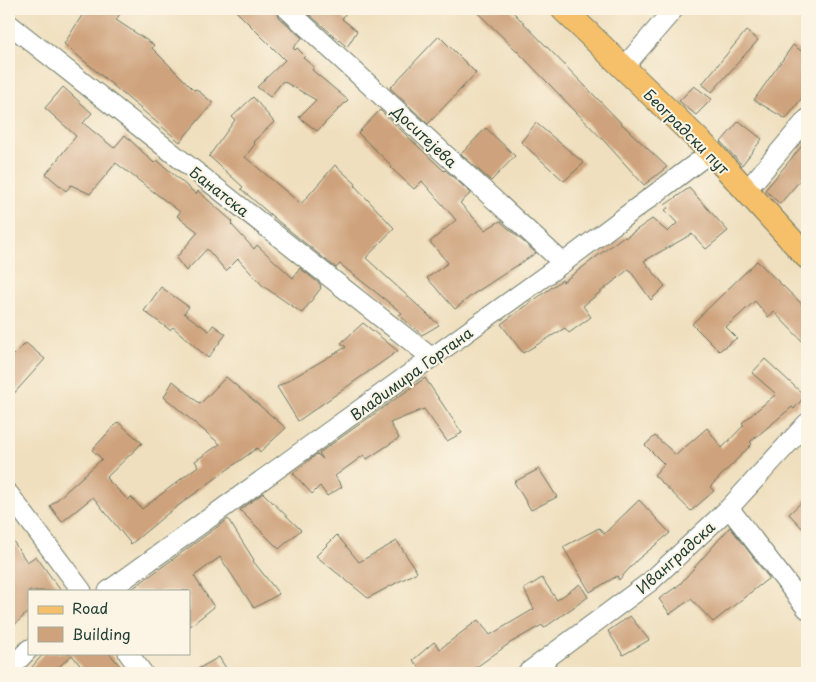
<svg xmlns="http://www.w3.org/2000/svg" width="816" height="682" font-family="'Playpen Sans',sans-serif">
<style>
.building{fill:#cea27b}
.lines{fill:none;stroke-linecap:round;stroke-linejoin:round}
.minor-casing{stroke:#687664;stroke-width:21}
.major-casing{stroke:#687664;stroke-width:26}
.minor{stroke:#fff;stroke-width:19}
.major{stroke:#f6c06b;stroke-width:24}
.labels{text-anchor:middle;dominant-baseline:central;stroke-width:4;stroke-linejoin:round;paint-order:stroke}
.street-label{font-size:15px;fill:#1f3d34;stroke:#fcf5e5}
</style>
<rect width="100%" height="100%" fill="#fcf5e5"/>
<filter id="ink" filterUnits="userSpaceOnUse"><feTurbulence type="fractalNoise" baseFrequency=".02" numOctaves="2"/><feDisplacementMap in="SourceGraphic" scale="10" xChannelSelector="R" yChannelSelector="G"/><feConvolveMatrix kernelMatrix="1 2 1 2 8 2 1 2 1" color-interpolation-filters="sRGB"/></filter>
<filter id="wash" filterUnits="userSpaceOnUse"><feTurbulence type="fractalNoise" baseFrequency=".0096" numOctaves="4" result="noise"/><feDisplacementMap in="SourceGraphic" scale="20" xChannelSelector="R" yChannelSelector="G"/><feGaussianBlur stdDeviation="1.12" result="paint"/><feColorMatrix in="noise" values="0 0 0 0 0 0 0 0 0 0 0 0 0 0 0 0 0 1.4 0 .05"/><feComposite in="paint" operator="in"/></filter>
<g filter="url(#wash)">
<rect width="100%" height="100%" fill="#efdfbe"/>
<g id="blocks">
<!-- building -->
<path class="building" d="M86,9H123L116,20L154,45L152,48L194,90L196,89L213,103L180,142L64,44Z
M234,9H276L279,17L302,38L293,48L295,50L297,48L305,56L303,58L314,67L312,70L348,100L317,131L299,117L316,100L283,81L270,97L257,87L285,60Z
M303,9H348L342,19L357,31L347,47Z
M474,9H510L626,128L667,167L644,185L606,143L520,54Z
M746,31L758,40L712,92L702,84Z
M439,36L476,73L428,124L390,88Z
M793,45L807,55V91L786,119L754,100Z
M694,86L712,99L696,115L679,101Z
M63,87L92,113L83,123L114,148L125,135L154,163L157,160L196,194L198,191L233,222L231,224L254,249L257,245L293,278L300,268L321,285L320,287L321,288L302,313L263,286L238,259L226,271L207,249L186,271L176,258L198,232L177,216L180,212L116,163L90,194L71,185L66,191L46,174L76,136L45,108Z
M253,97L274,122L253,142L255,144L245,157L301,204L335,165L356,184L355,186L394,228L366,258L439,325L422,335L399,315L402,313L340,264L336,268L279,222L241,189L243,187L209,156L235,120L232,117Z
M380,110L444,171L445,170L471,193L460,203L485,230L500,221L536,253L472,295L455,309L427,278L448,263L430,242L456,220L422,181L414,189L391,168L392,166L358,133Z
M739,121L762,139L742,165L721,142Z
M536,123L584,163L564,181L521,142Z
M486,128L515,156L491,181L461,154Z
M807,140V172L780,204L765,190Z
M689,188L728,231L706,249L692,234L644,261L665,286L651,300L629,269L583,306L591,317L569,333L565,328L523,353L501,324L562,280L563,282L624,236L625,238L652,219L668,232L677,223L665,210L668,208L665,205Z
M757,261L807,309V346L774,312L768,317L755,301L726,327L737,338L719,351L692,324Z
M161,287L189,307L184,313L209,331L213,325L226,334L208,358L173,327L170,330L144,311Z
M363,323L398,351L298,421L277,387L346,347L341,343Z
M26,343L45,359L9,399V360Z
M765,359L805,396L794,409L792,407L750,442L752,444L710,487L714,491L691,511L654,475L664,464L645,445L655,436L676,455L707,428L722,448L744,425L742,423L776,394L752,373Z
M226,377L286,428L260,452L257,448L167,514L131,544L93,497L62,522L50,506L102,459L92,450L118,422L142,443L106,478L128,500L131,497L142,509L198,466L195,461L220,444L164,397L173,381L200,404Z
M425,378L462,433L447,441L424,409L390,423L399,438L367,459L364,455L335,476L342,487L327,496L320,486L312,494L293,473L317,454L323,459L319,453Z
M539,469L557,497L531,510L514,482Z
M263,493L301,530L279,549L240,510Z
M807,497V533L789,514Z
M639,500L670,533L637,560L619,580L617,576L590,592L563,547L599,528L604,534Z
M228,519L254,560L253,561L279,594L254,608L220,557L194,576L214,607L189,627V591H129Z
M730,527L769,578L713,622L691,599L670,614L659,599L679,585Z
M9,535L27,562L36,556L61,591H29V611L9,630Z
M337,535L359,562L397,541L417,572L368,598L316,556Z
M542,578L557,600L580,584L588,597L544,628L542,625L510,643L468,673H424L413,660L434,642L440,649L478,620L490,635L534,609L524,589Z
M630,616L649,640L623,655L608,631Z
M44,653H109L126,673H86L72,655L52,673H27Z
M219,657L229,673H191Z"/>
</g>
</g>
<g filter="url(#ink)">
<use href="#blocks" fill-opacity="0" stroke="#687664" stroke-width="1"/>
<g class="lines">
<!-- minor casing -->
<g class="minor-casing">
<path id="minor" d="M287,9L563,263
M9,24L432,358
M624,67L674,9
M746,191L807,119
M9,494L82,591
M729,508L807,609
M108,591L563,263L711,152
M128,653L143,673
M9,670L29,649
M527,673L651,581L729,508L807,423"/>
</g>
<!-- major casing -->
<g class="major-casing">
<path id="major" d="M563,9L711,152L807,257"/>
</g>
<!-- minor -->
<use href="#minor" class="minor"/>
<!-- major -->
<use href="#major" class="major"/>
</g>
</g>
<g class="labels">
<!-- street labels -->
<g class="street-label">
<text transform="translate(687 131) rotate(45)">Београдски пут</text>
<text transform="translate(425 136) rotate(43)">Доситејева</text>
<text transform="translate(220 191) rotate(38)">Банатска</text>
<text transform="translate(411 373) rotate(-36)">Владимира Гортана</text>
<text transform="translate(675 557) rotate(-42)">Иванградска</text>
</g>
</g>
<!-- margin -->
<rect width="816" height="682" fill="none" stroke="#fcf5e5" stroke-width="30"/>
<!-- legend -->
<rect x="28" y="590" width="162" height="65" fill="#fcf5e5" stroke="#a4ab9e"/>
<rect x="38" y="606" width="25" height="8" fill="#f6c06b" stroke="#a4ab9e"/>
<text x="72" y="614" font-size="15" fill="#1f3d34">Road</text>
<rect x="38" y="627" width="25" height="15" fill="#cea27b" stroke="#a4ab9e"/>
<text x="72" y="640" font-size="15" fill="#1f3d34">Building</text>
</svg>
